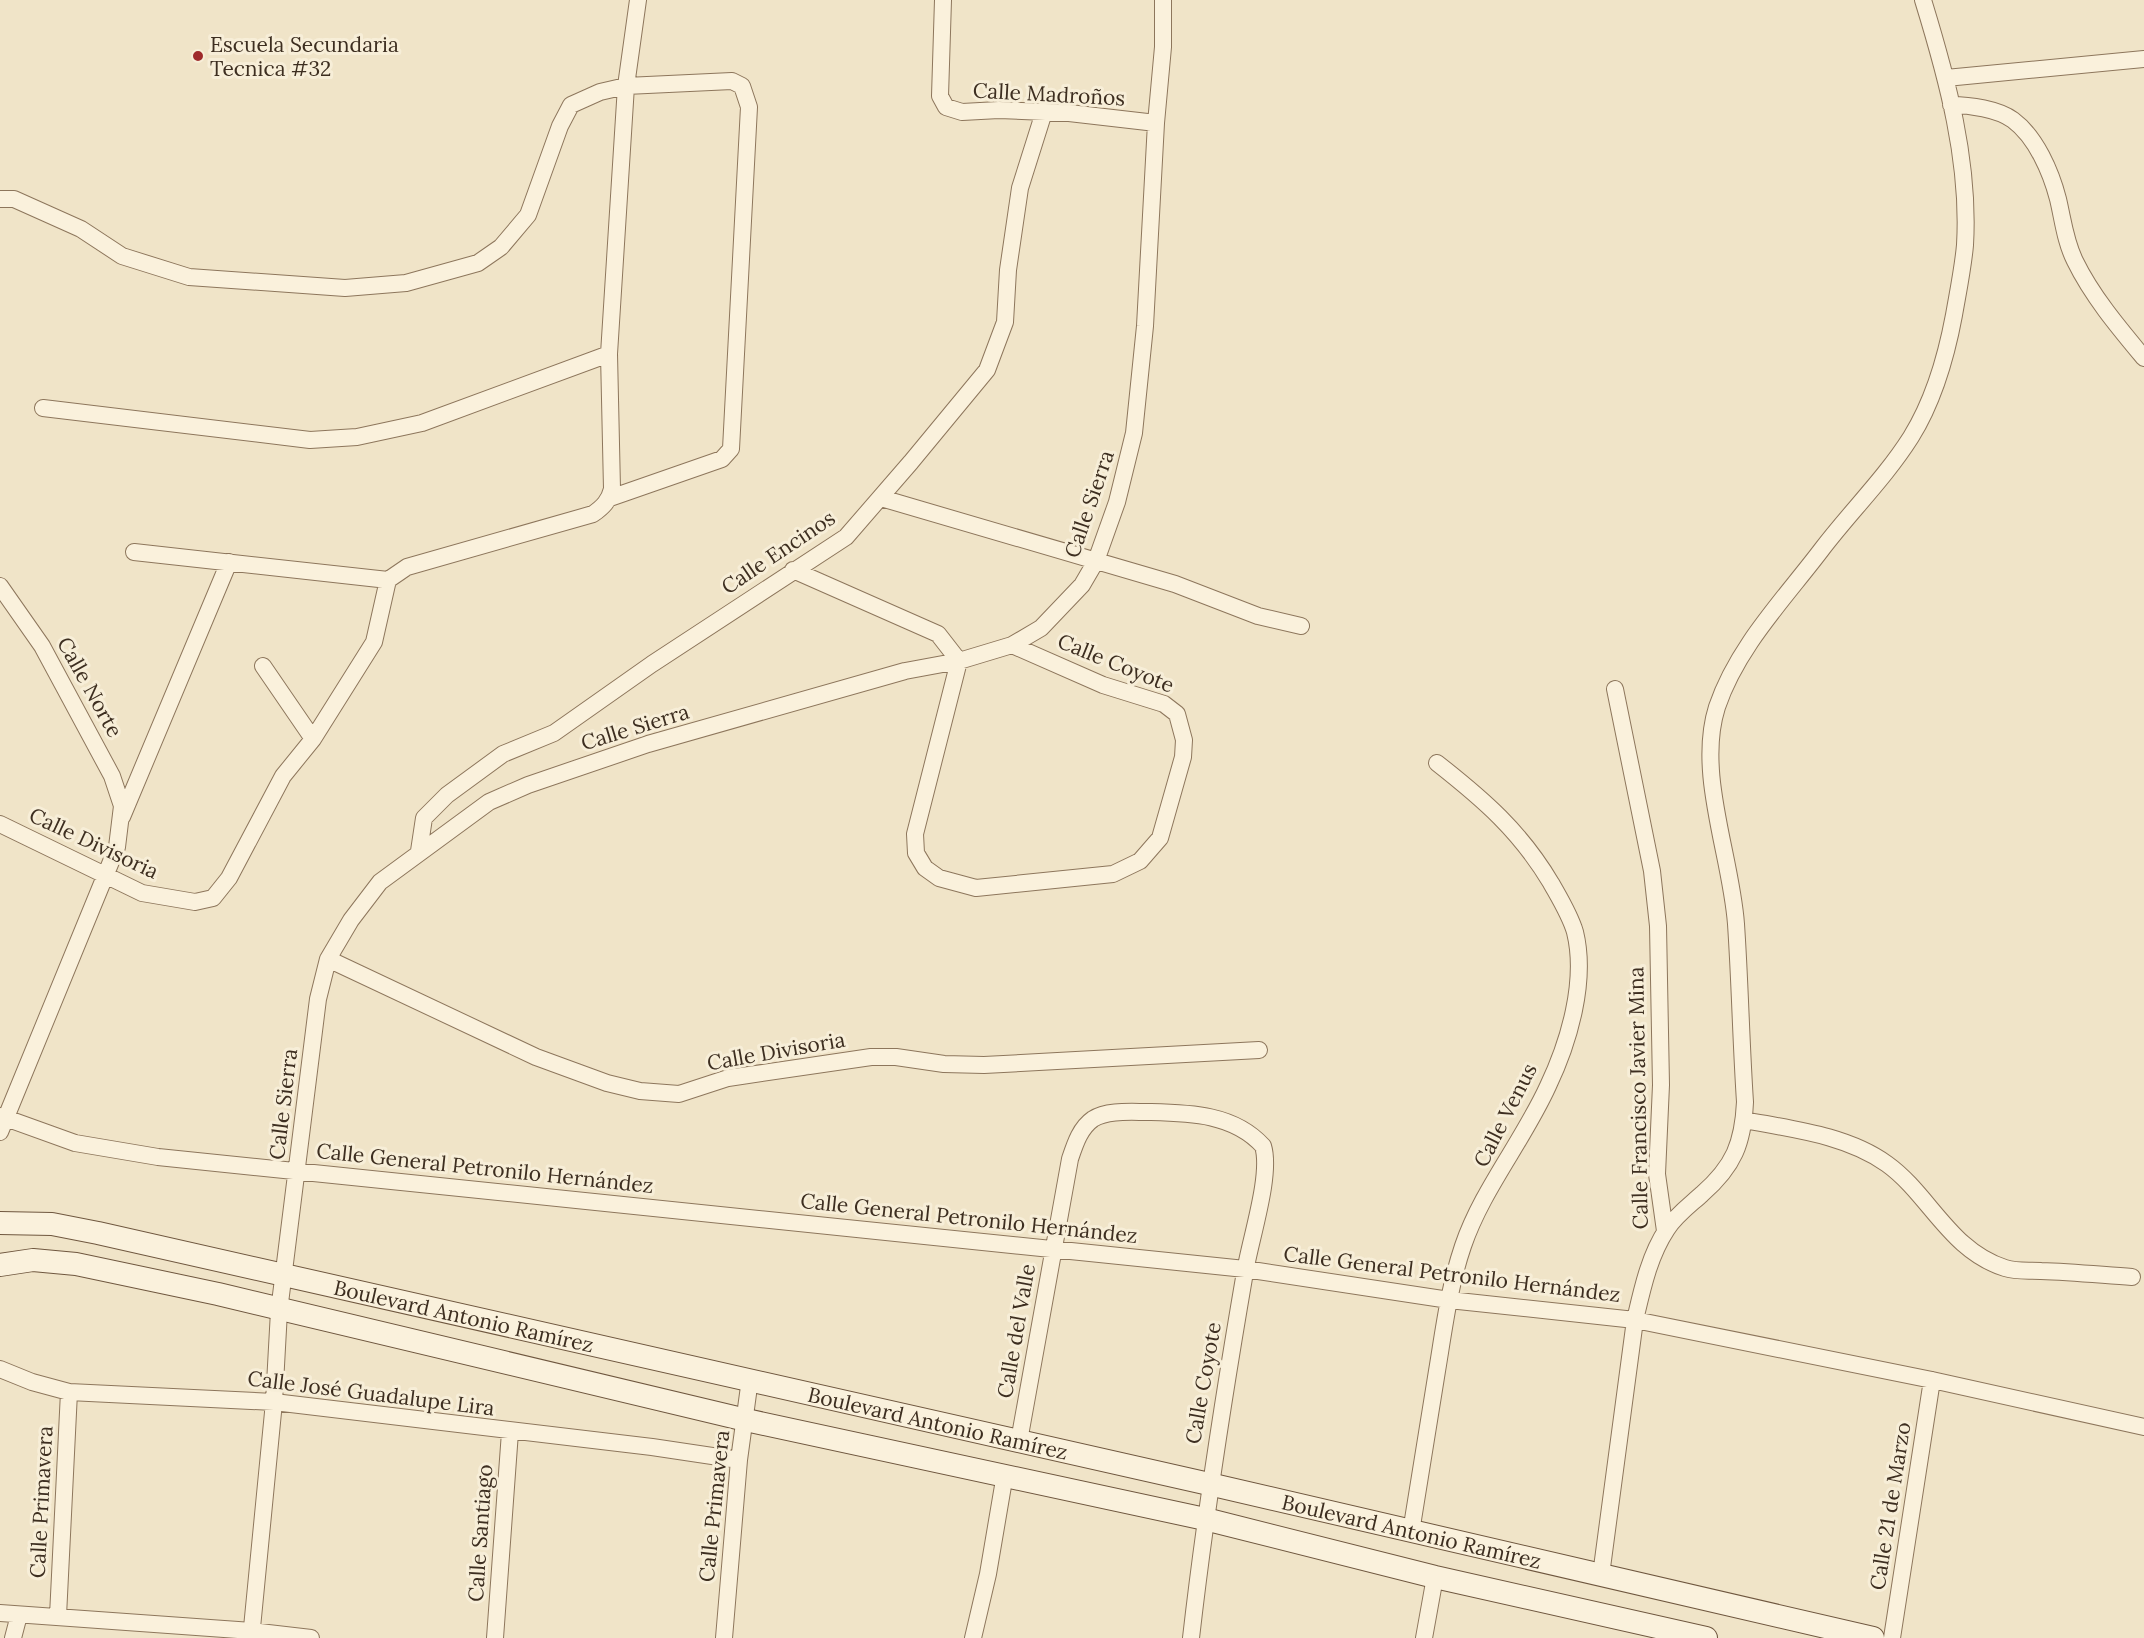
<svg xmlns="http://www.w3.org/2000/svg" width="2144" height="1638" font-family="Lora,serif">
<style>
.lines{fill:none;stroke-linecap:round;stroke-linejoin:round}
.minor-casing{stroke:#8d765c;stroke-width:18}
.secondary-casing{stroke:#6f573f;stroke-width:24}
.minor{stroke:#faf1dc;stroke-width:16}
.secondary{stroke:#faf1dc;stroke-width:22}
.poi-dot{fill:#9e2a2b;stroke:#f7eed8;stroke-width:2}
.labels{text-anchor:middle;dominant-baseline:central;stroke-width:6;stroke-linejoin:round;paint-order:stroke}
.poi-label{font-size:21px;fill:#3d2e20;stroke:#f7eed8;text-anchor:start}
.street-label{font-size:21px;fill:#3d2e20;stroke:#f7eed8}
</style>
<rect width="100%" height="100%" fill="#f0e4c8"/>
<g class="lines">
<!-- minor casing -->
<g class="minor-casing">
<path id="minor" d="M943,0L940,96L946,107L962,112L999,110L1069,113L1156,123
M1946,78L2144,59
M1951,105C1970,105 1998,109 2013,120C2036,137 2051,172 2058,199C2063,220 2065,241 2075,261C2092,296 2119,328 2144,358
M0,199H14L81,229L122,256L189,277L345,288L406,283L478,263L501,247L528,215L560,126L571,105L600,92L626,86L638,0
M43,408L310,440L357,437L422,423L609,354
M881,498L1175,584L1258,616L1301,626
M134,552L388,580
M793,570L938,634L959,661L915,834L916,853L925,868L939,878L976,888L1113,874L1140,861L1160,838L1183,757L1184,740L1177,714L1164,704L1103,685L1012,645
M0,586L42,646L112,776L122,806L117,847L0,1132
M263,666L313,739
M1615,689L1652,871L1658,926L1661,1085L1657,1174L1665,1231
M122,817L229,562
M0,824L142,893L195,902L213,898L229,878L283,776L313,739L374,642L388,580L407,567L593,514C603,507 609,501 612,489L609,354L626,86L732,81L742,86L749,107L731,449L722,459L610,498
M419,851L424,818L447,795L503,754L554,733L652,664L846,537L911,462L987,370L1005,322L1008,270L1020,188L1044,112
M328,959L536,1057L607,1083L640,1091L679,1094L728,1078L871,1057H896L944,1064L984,1065L1259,1050
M0,1116L75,1143L158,1157L1245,1269L1449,1300L1635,1320L1932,1380L2144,1427
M1744,1120C1791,1129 1847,1135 1887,1164C1929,1194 1950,1251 2005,1268C2017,1272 2029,1270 2041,1271C2072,1272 2102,1275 2132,1277
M0,1369L32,1382L69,1392L274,1402L652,1447L739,1460
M1019,1441L1070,1159C1075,1144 1080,1128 1093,1119C1107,1110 1131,1112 1147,1112C1188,1113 1233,1113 1263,1146C1272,1175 1250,1240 1245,1272C1224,1394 1205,1515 1191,1638
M1411,1532C1420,1478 1428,1424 1437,1371C1444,1329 1449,1287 1463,1246C1482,1190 1523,1141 1548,1086C1569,1042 1587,981 1575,932C1570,915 1560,899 1551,883C1520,831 1484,800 1437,763
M1601,1575L1635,1320C1642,1290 1649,1256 1667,1229C1676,1215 1690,1205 1702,1194C1734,1166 1743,1143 1745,1102C1741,1042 1740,983 1736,924C1731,855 1696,773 1717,707C1737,647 1785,598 1822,549C1851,511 1885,478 1911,437C1934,400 1946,358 1954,315C1958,292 1963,268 1965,245C1970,162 1947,78 1923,0
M0,1613L252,1631L311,1638
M58,1616L69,1392
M13,1638L19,1615
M251,1638L274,1402L279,1311L318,999L328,959L351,920L380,882L489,802L528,785L648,744L905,671L959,661L1012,645L1041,628L1082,585L1096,561L1117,502L1134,433L1145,326L1156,123L1163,47V0
M495,1638L510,1432
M724,1638L739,1460L750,1379
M973,1638L988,1574L1005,1474
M1424,1638L1435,1577
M1892,1638L1932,1380"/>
</g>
<!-- secondary casing -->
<g class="secondary-casing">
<g id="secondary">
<path id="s1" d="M0,1223L52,1224L98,1233L1209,1484L1873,1638"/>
<path d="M0,1265L33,1260L76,1264L218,1294L746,1420L1205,1519L1435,1577L1706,1638"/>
</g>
</g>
<!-- minor -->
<use href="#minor" class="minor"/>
<!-- secondary -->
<use href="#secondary" class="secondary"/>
</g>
<!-- markers -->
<circle class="poi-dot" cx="198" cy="56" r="6"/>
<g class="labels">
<!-- poi labels -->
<g class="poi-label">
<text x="210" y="44">Escuela Secundaria<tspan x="210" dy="24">Tecnica #32</tspan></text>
</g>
<!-- street labels -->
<g class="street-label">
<text transform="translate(1049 94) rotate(3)">Calle Madroños</text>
<text transform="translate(1089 504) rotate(-71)">Calle Sierra</text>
<text transform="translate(778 552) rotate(-34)">Calle Encinos</text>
<text transform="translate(1116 663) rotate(22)">Calle Coyote</text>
<text transform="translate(90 687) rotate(61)">Calle Norte</text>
<text transform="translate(635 727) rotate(-17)">Calle Sierra</text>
<text transform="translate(94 843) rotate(25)">Calle Divisoria</text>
<text transform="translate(776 1051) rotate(-10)">Calle Divisoria</text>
<text transform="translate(1638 1098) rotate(-91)">Calle Francisco Javier Mina</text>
<text transform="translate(283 1104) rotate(-83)">Calle Sierra</text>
<text transform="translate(1505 1115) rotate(-63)">Calle Venus</text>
<text transform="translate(485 1168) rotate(6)">Calle General Petronilo Hernández</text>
<text transform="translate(969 1218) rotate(6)">Calle General Petronilo Hernández</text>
<text transform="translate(1452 1274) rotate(7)">Calle General Petronilo Hernández</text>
<text stroke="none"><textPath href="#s1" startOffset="474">Boulevard Antonio Ramírez</textPath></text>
<text transform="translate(1016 1331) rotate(-80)">Calle del Valle</text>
<text transform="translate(1203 1383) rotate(-80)">Calle Coyote</text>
<text transform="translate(371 1393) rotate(7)">Calle José Guadalupe Lira</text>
<text stroke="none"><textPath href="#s1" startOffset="960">Boulevard Antonio Ramírez</textPath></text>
<text transform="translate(41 1502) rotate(-87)">Calle Primavera</text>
<text transform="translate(714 1506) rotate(-84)">Calle Primavera</text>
<text transform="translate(1890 1506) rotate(-81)">Calle 21 de Marzo</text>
<text stroke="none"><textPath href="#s1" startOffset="1446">Boulevard Antonio Ramírez</textPath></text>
<text transform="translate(480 1533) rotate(-86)">Calle Santiago</text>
</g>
</g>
</svg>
